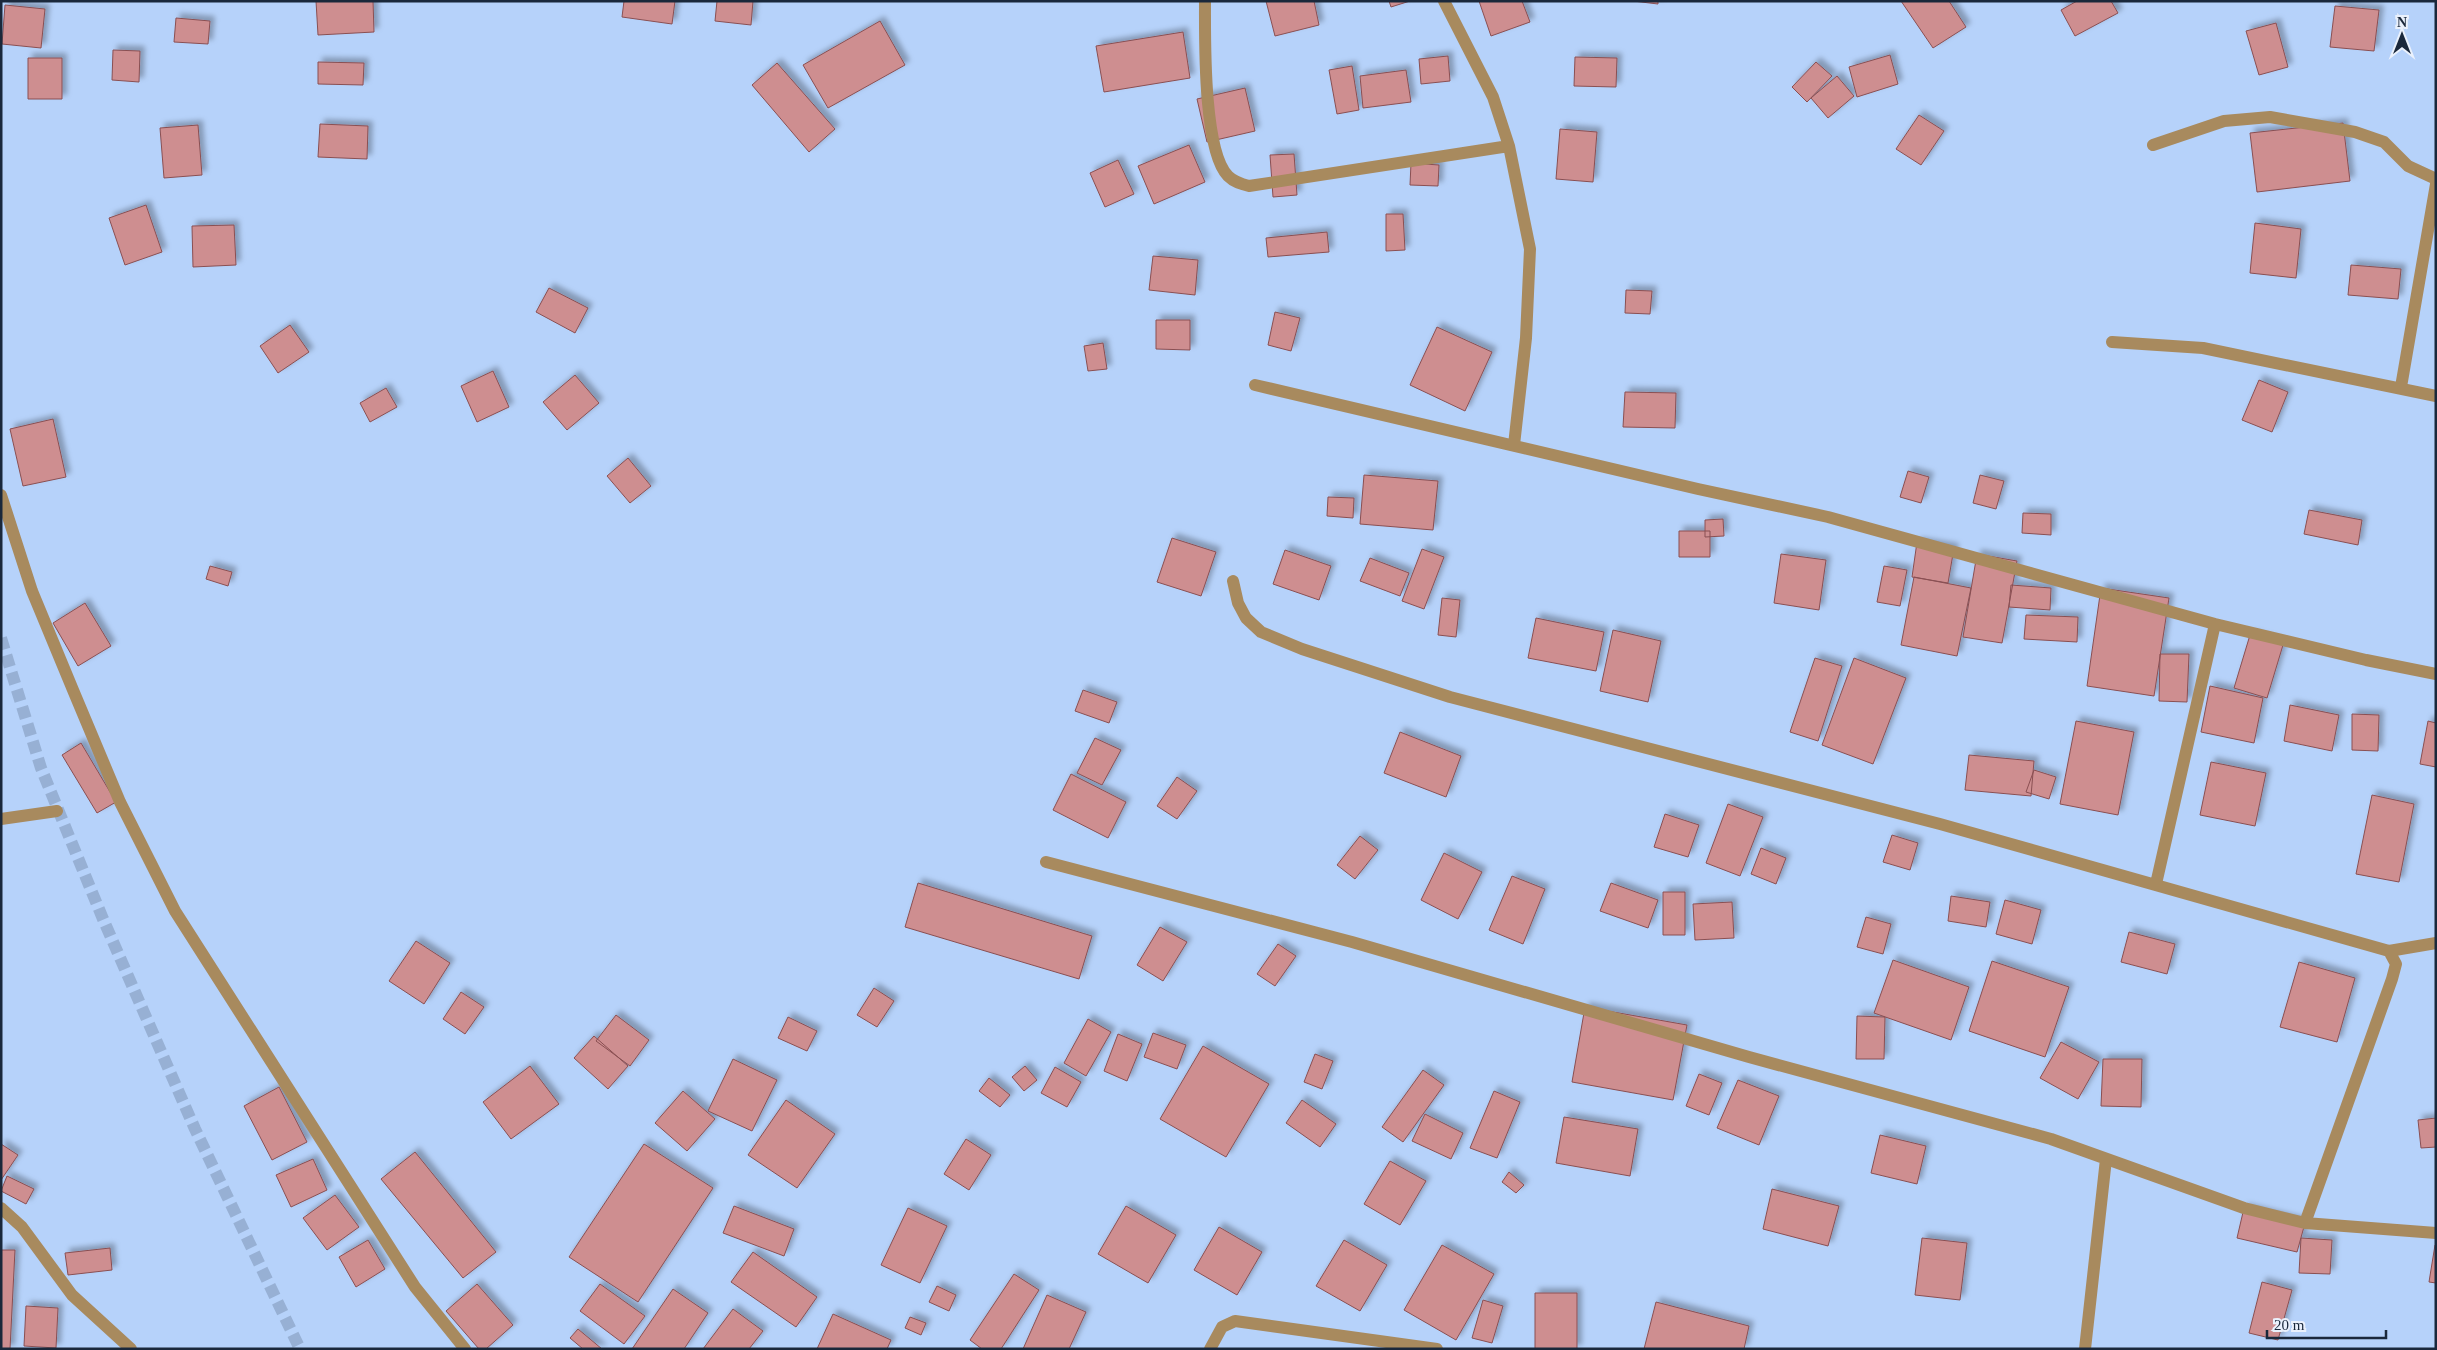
<svg xmlns="http://www.w3.org/2000/svg" width="2437" height="1350" font-family="Georgia,serif">
<style>
.building{fill:#ce8e90;stroke:#8a4f52;filter:url(#shadow)}
.lines{fill:none;stroke-linecap:round;stroke-linejoin:round}
.minor-tunnel{stroke:#97b0d4;stroke-width:12;stroke-dasharray:12 6;stroke-linecap:butt}
.service{stroke:#a88a5e;stroke-width:12}
.minor{stroke:#a88a5e;stroke-width:12}
</style>
<defs>
<filter id="shadow"><feDropShadow dx="4.5" dy="-4.5" stdDeviation="2.5" flood-color="#0004"/></filter>
</defs>
<rect width="100%" height="100%" fill="#b6d2fa"/>
<!-- building -->
<path class="building" d="M316,1H373L374,32L318,35Z
M624,1H675L672,24L622,17Z
M717,1H753L751,25L715,21Z
M1266,1H1314L1319,25L1275,36Z
M1389,1H1410L1391,7Z
M1479,1H1522L1530,22L1491,36Z
M1633,1H1658V4Z
M1901,1H1949L1966,27L1933,48Z
M2077,1H2111L2118,13L2075,36L2061,10Z
M5,5L45,9L41,48L2,44Z
M2335,6L2379,10L2374,51L2330,47Z
M176,18L210,21L208,44L174,42Z
M880,21L905,65L828,108L803,65Z
M2276,23L2288,67L2259,75L2246,31Z
M1183,32L1190,78L1104,92L1096,46Z
M113,50L140,51L139,82L112,80Z
M1890,55L1898,84L1857,97L1849,67Z
M1448,56L1450,81L1421,84L1419,59Z
M1575,57L1617,58L1616,87L1574,86Z
M28,58H62V99H28Z
M318,62L364,63L363,85L318,84Z
M1816,62L1832,76L1807,102L1792,87Z
M777,63L835,129L809,152L752,85Z
M1352,66L1359,110L1337,114L1329,70Z
M1406,70L1411,102L1363,108L1360,76Z
M1837,76L1854,96L1828,118L1811,98Z
M1245,88L1255,131L1207,142L1197,99Z
M1919,115L1944,131L1921,165L1896,149Z
M2343,123L2350,181L2257,192L2250,133Z
M320,124L368,126L367,159L318,157Z
M198,125L202,175L164,178L160,128Z
M1560,129L1597,132L1593,182L1556,179Z
M1189,145L1205,182L1154,204L1138,166Z
M1294,154L1297,195L1273,197L1270,155Z
M1118,160L1134,194L1105,207L1090,173Z
M1411,163L1439,165L1438,186L1410,185Z
M146,205L162,252L125,265L109,218Z
M1386,214H1403L1405,250L1386,251Z
M2255,223L2301,229L2296,278L2250,273Z
M234,225L236,265L193,267L192,226Z
M1327,232L1329,252L1268,257L1266,238Z
M1153,256L1198,260L1195,295L1149,290Z
M2351,265L2401,269L2398,299L2348,295Z
M549,288L588,308L575,333L536,312Z
M1626,290L1652,291L1650,314L1625,313Z
M1275,312L1300,318L1291,351L1268,345Z
M1156,320H1190V350L1156,349Z
M290,325L309,352L278,373L260,346Z
M1437,327L1492,352L1465,411L1410,385Z
M1103,343L1107,369L1088,371L1084,346Z
M493,371L509,407L477,422L461,386Z
M575,375L599,403L567,430L543,402Z
M2259,380L2288,392L2272,432L2242,420Z
M386,388L397,407L370,422L360,403Z
M1625,392L1676,393L1675,428L1623,427Z
M53,419L66,477L23,486L10,429Z
M628,458L651,486L630,503L607,476Z
M1908,471L1929,477L1921,503L1900,497Z
M1364,475L1438,481L1433,530L1360,524Z
M1980,475L2004,481L1996,509L1973,503Z
M1328,497L1354,498L1353,518L1327,516Z
M2309,510L2362,520L2358,545L2304,534Z
M2023,513L2051,514V535L2022,533Z
M1723,519L1724,536L1705,537V520Z
M1679,531H1710V557H1679Z
M1172,538L1216,552L1201,596L1157,582Z
M1917,542L1954,548L1948,583L1912,577Z
M1422,549L1444,557L1424,609L1402,601Z
M1285,550L1331,566L1319,600L1273,584Z
M1781,554L1826,560L1819,610L1774,603Z
M1977,554L2017,561L2002,643L1963,637Z
M1370,558L1409,573L1400,596L1360,581Z
M210,566L232,572L228,586L206,579Z
M1884,566L1907,570L1900,606L1877,602Z
M1914,577L1971,588L1957,656L1901,645Z
M2011,585L2051,588L2050,610L2009,607Z
M2101,588L2169,598L2154,696L2087,686Z
M1442,598L1460,600L1456,637L1438,635Z
M85,603L111,646L78,666L53,623Z
M2026,615L2078,617L2077,642L2024,639Z
M1536,618L1604,632L1596,671L1528,658Z
M1613,630L1661,641L1648,702L1600,691Z
M2250,635L2283,645L2267,698L2234,688Z
M2160,654H2189L2187,702L2159,701Z
M1815,658L1842,666L1818,741L1790,732Z
M1854,658L1906,678L1873,764L1822,745Z
M2210,686L2263,698L2254,743L2201,732Z
M1083,690L1117,702L1109,723L1075,711Z
M2290,705L2339,715L2332,751L2284,741Z
M2352,714L2379,715L2378,751L2352,750Z
M2076,721L2134,732L2118,815L2060,804Z
M2428,721L2436,723V767L2420,764Z
M1400,732L1461,756L1446,797L1384,773Z
M1095,738L1121,750L1102,785L1077,773Z
M81,743L116,802L97,813L62,755Z
M1969,755L2034,761L2031,796L1965,790Z
M2211,762L2266,773L2255,826L2200,815Z
M2034,770L2056,777L2049,799L2026,792Z
M1071,774L1126,802L1108,838L1053,810Z
M1177,777L1197,791L1177,819L1157,806Z
M2372,795L2414,804L2399,882L2356,874Z
M1728,804L1763,817L1740,876L1706,863Z
M1665,814L1699,825L1688,857L1654,847Z
M1892,835L1918,843L1910,870L1883,862Z
M1360,836L1378,850L1355,879L1337,865Z
M1761,848L1786,858L1776,884L1751,874Z
M1444,853L1482,872L1458,919L1421,900Z
M1512,876L1545,889L1523,944L1489,930Z
M918,883L1092,936L1079,979L905,927Z
M1611,883L1658,900L1648,928L1600,911Z
M1663,892H1685V935H1663Z
M1951,896L1990,902L1986,927L1948,921Z
M2005,900L2041,910L2032,944L1996,934Z
M1732,902L1734,938L1695,940L1693,904Z
M1866,917L1891,924L1883,954L1857,947Z
M1160,927L1187,942L1163,981L1137,965Z
M2129,932L2175,944L2167,974L2121,962Z
M416,941L450,963L424,1004L389,981Z
M1278,944L1296,956L1275,986L1257,974Z
M1893,960L1969,987L1951,1040L1874,1013Z
M1992,961L2069,987L2045,1057L1969,1031Z
M2299,962L2355,978L2337,1042L2280,1027Z
M874,988L894,1001L877,1027L857,1015Z
M461,992L484,1007L465,1034L443,1019Z
M1585,1007L1687,1025L1673,1100L1572,1082Z
M616,1015L649,1040L630,1066L596,1041Z
M1857,1016L1885,1017L1884,1059H1856Z
M788,1017L817,1031L807,1051L778,1038Z
M1088,1019L1111,1032L1086,1076L1064,1063Z
M1153,1033L1186,1045L1177,1069L1144,1057Z
M1118,1034L1142,1044L1127,1081L1104,1071Z
M594,1036L628,1066L608,1089L574,1058Z
M2061,1042L2099,1062L2078,1099L2040,1078Z
M1203,1046L1269,1084L1226,1157L1160,1119Z
M1315,1054L1333,1061L1322,1089L1304,1082Z
M733,1059L777,1080L752,1131L708,1111Z
M2103,1059H2142L2141,1107L2101,1106Z
M530,1066L559,1104L511,1139L483,1102Z
M1025,1066L1037,1080L1024,1091L1012,1077Z
M1055,1067L1081,1082L1067,1107L1041,1093Z
M1423,1070L1444,1085L1403,1142L1382,1127Z
M1699,1074L1722,1083L1709,1115L1686,1106Z
M989,1078L1010,1095L1000,1107L979,1091Z
M1738,1080L1779,1096L1759,1145L1717,1128Z
M279,1087L307,1142L272,1160L244,1106Z
M683,1091L715,1119L687,1151L655,1123Z
M1494,1091L1520,1102L1497,1158L1470,1148Z
M786,1100L835,1134L797,1188L748,1155Z
M1302,1100L1336,1124L1320,1147L1286,1123Z
M1425,1114L1463,1133L1451,1159L1412,1141Z
M1564,1117L1638,1129L1630,1176L1556,1163Z
M2436,1118V1147L2421,1148L2418,1120Z
M1880,1135L1926,1146L1917,1184L1871,1173Z
M966,1139L991,1155L969,1190L944,1174Z
M1,1144L18,1155L1,1180Z
M644,1144L713,1188L638,1302L569,1257Z
M415,1152L496,1252L463,1278L381,1179Z
M313,1159L327,1190L291,1207L276,1175Z
M1390,1161L1426,1181L1400,1225L1364,1204Z
M1509,1172L1524,1185L1516,1193L1502,1182Z
M7,1176L34,1189L26,1204L1,1191Z
M1772,1189L1839,1206L1828,1246L1763,1229Z
M335,1195L359,1227L327,1250L303,1218Z
M734,1206L794,1229L784,1256L723,1233Z
M1126,1206L1176,1235L1148,1283L1098,1254Z
M908,1208L947,1226L920,1283L881,1265Z
M2244,1208L2305,1223L2297,1252L2237,1238Z
M1219,1227L1262,1252L1237,1295L1194,1270Z
M1922,1238L1967,1243L1960,1300L1915,1295Z
M2301,1238L2332,1240L2330,1274L2299,1273Z
M368,1240L385,1269L356,1287L339,1257Z
M1344,1240L1387,1265L1360,1311L1316,1286Z
M1442,1245L1494,1274L1456,1340L1404,1310Z
M2435,1245H2436V1283L2429,1282Z
M110,1248L112,1270L68,1275L65,1253Z
M1,1250H15L10,1349H1Z
M753,1252L817,1297L796,1327L731,1282Z
M1014,1274L1039,1290L1001,1349H982L970,1340Z
M2262,1282L2292,1290L2278,1340L2249,1333Z
M477,1284L513,1325L486,1349H479L446,1311Z
M600,1284L645,1316L624,1344L580,1311Z
M937,1286L956,1295L949,1311L929,1302Z
M673,1289L708,1313L684,1349H632Z
M1535,1293H1577V1349H1535Z
M1047,1295L1086,1312L1069,1349H1023Z
M1483,1300L1503,1306L1492,1343L1472,1338Z
M1656,1302L1749,1326L1744,1349H1644Z
M26,1306L58,1308L56,1348L24,1346Z
M733,1309L763,1331L749,1349H703Z
M833,1314L891,1340L887,1349H817Z
M910,1317L926,1323L921,1335L905,1328Z
M578,1329L602,1349H583L570,1338Z"/>
<g class="lines">
<!-- minor-tunnel -->
<path class="minor-tunnel" d="M1,638L41,768L103,919L195,1129L300,1349"/>
<!-- service -->
<path class="service" d="M1,1208L22,1227L72,1295L131,1349"/>
<!-- minor -->
<path class="minor" d="M1205,1C1205,37 1203,151 1228,176C1234,182 1241,184 1249,186L1509,146
M1444,1L1493,97L1509,146L1530,249L1526,338L1514,445
M2153,145L2224,121L2270,117L2355,132L2384,142L2408,166L2436,179
M2112,342L2203,348L2436,396
M1255,385L1698,489L1828,517L2215,624L2366,660L2436,674
M2401,387L2436,184
M1,495L32,591L73,690L120,802L175,911L415,1287L465,1349
M1233,581L1238,603L1246,618L1261,632L1302,649L1450,697L1940,824L2389,951L2396,964L2392,979L2305,1223
M1,819L57,811
M1046,862L1352,942L1749,1057L2051,1139L2244,1208L2305,1223L2436,1233
M2156,884L2215,624
M2389,951L2436,943
M1210,1349L1222,1327L1235,1321L1437,1349
M2085,1349L2106,1159"/>
</g>
<!-- border -->
<rect width="2437" height="1350" fill="none" stroke="#1a283b" stroke-width="5"/>
<!-- north arrow -->
<g transform="translate(2402 35)" stroke="#eaf1fc" stroke-width="4" paint-order="stroke">
<path d="M0-4L9 19L0 12L-9 19Z" fill="#1a283b"/>
<text y="-8" font-size="14" font-weight="bold" text-anchor="middle" fill="#1a283b">N</text>
</g>
<!-- scale -->
<path d="M2267 1330v8h119v-8" fill="none" stroke="#1a283b" stroke-width="2.5"/>
<text x="2274" y="1330" font-size="15" fill="#1a283b" stroke="#eaf1fc" stroke-width="4" paint-order="stroke">20 m</text>
</svg>
